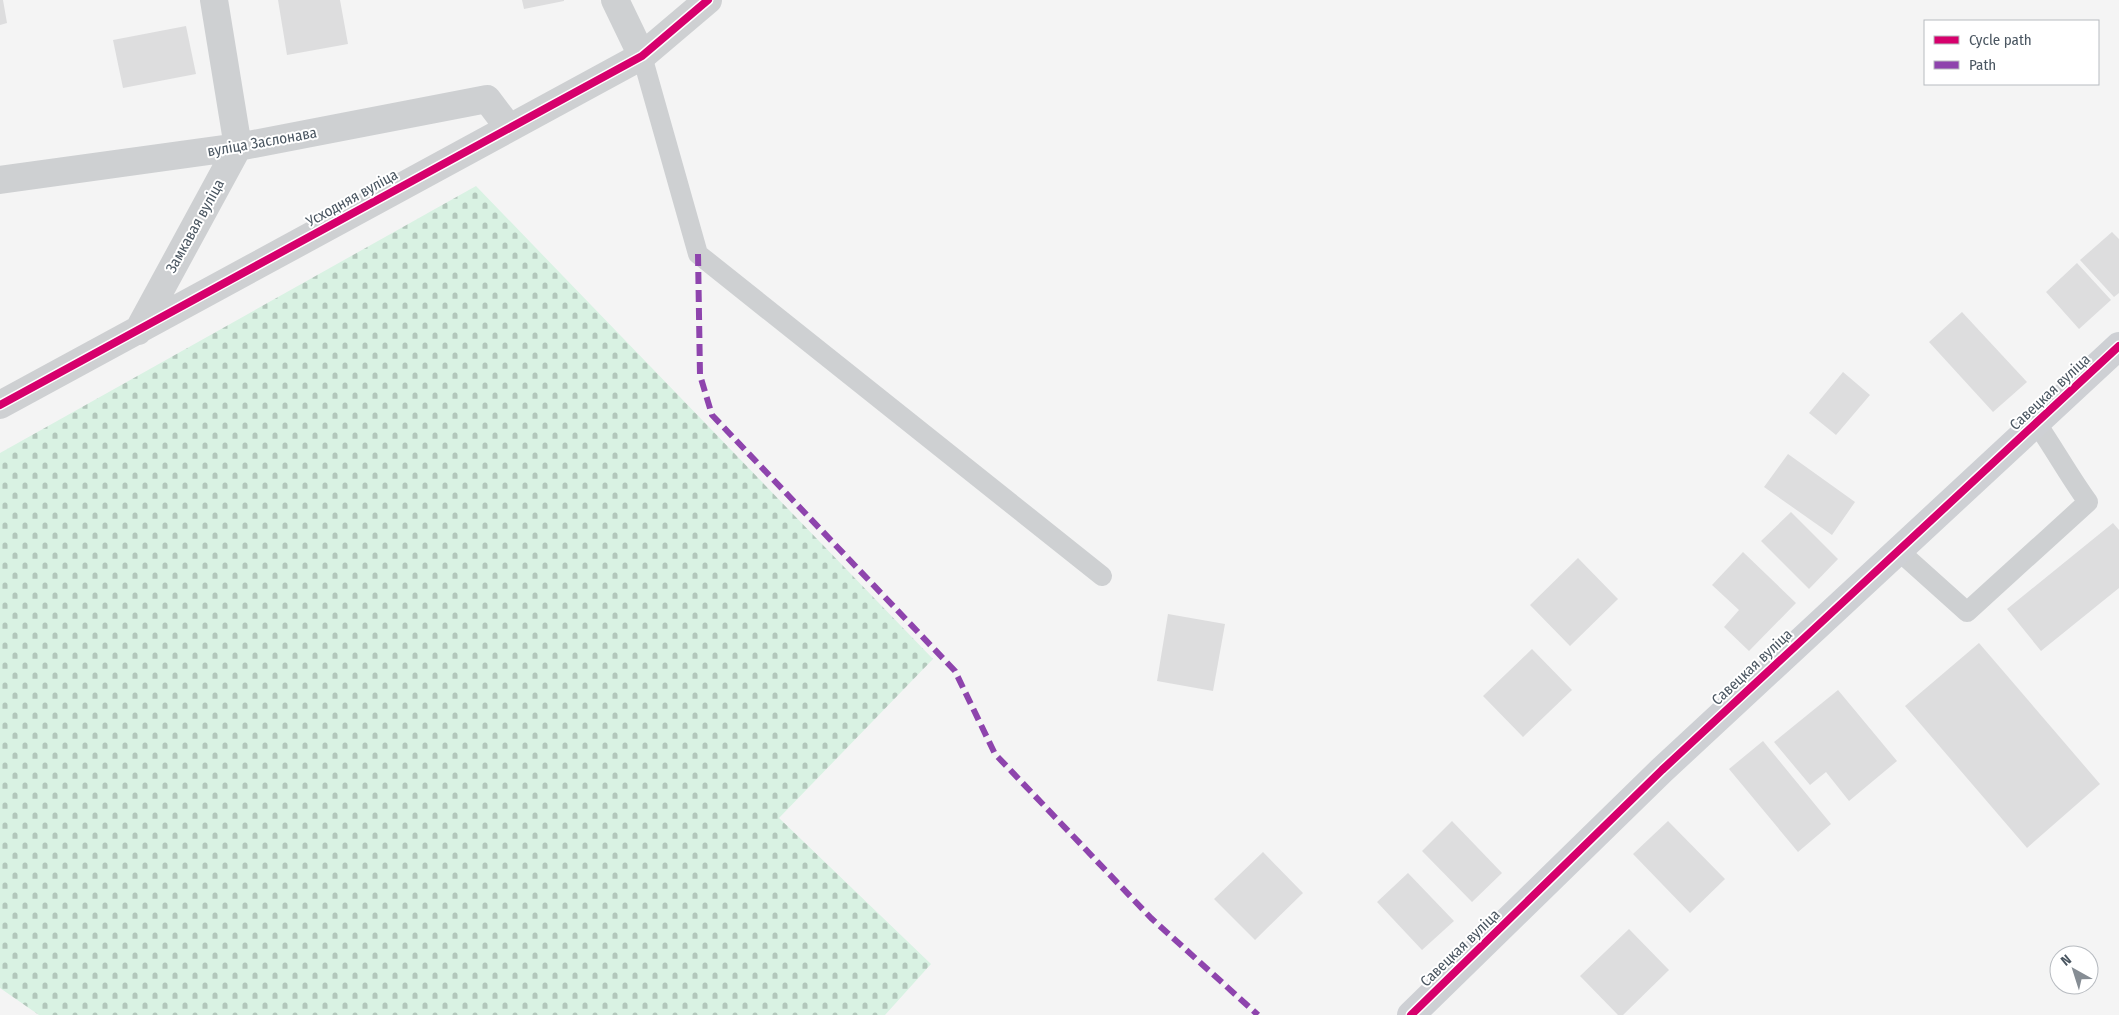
<svg xmlns="http://www.w3.org/2000/svg" width="2119" height="1015" font-family="'Fira Sans Condensed',sans-serif">
<style>
.cemetery{fill:url(#cemetery-stones)}
.building{fill:#ddddde}
.lines{fill:none;stroke-linecap:round;stroke-linejoin:round}
.lane{stroke:#ced0d2;stroke-width:20}
.street{stroke:#ced0d2;stroke-width:28}
.secondary{stroke:#ced0d4;stroke-width:28}
.quiet{stroke:#8e44ad;stroke-width:6;stroke-dasharray:12 6;stroke-linecap:butt}
.cycleway-casing{stroke:#fff;stroke-width:11}
.cycleway{stroke:#d6006c;stroke-width:8}
.labels{text-anchor:middle;dominant-baseline:central;stroke-width:4;stroke-linejoin:round;paint-order:stroke}
.street-label{font-size:15px;fill:#4a5661;stroke:#fff}
</style>
<defs>
<pattern id="cemetery-stones" width="16" height="16" patternUnits="userSpaceOnUse" patternTransform="scale(1.25)"><rect width="16" height="16" fill="#d9f2e3"/><path d="M2 7V4a2 2 0 0 1 4 0v3zM10 15v-3a2 2 0 0 1 4 0v3z" fill="#b2c7bb"/></pattern>
</defs>
<rect width="100%" height="100%" fill="#f4f4f4"/>
<!-- cemetery -->
<path class="cemetery" d="M476,186L933,659L779,818L931,964L885,1015H39L0,988V453Z"/>
<!-- building -->
<path class="building" d="M0,0H3L7,23L0,25Z
M278,0H340L348,44L287,55Z
M522,0H564V1L524,9Z
M186,26L196,74L123,88L113,40Z
M2112,232L2119,239V293L2114,297L2080,260Z
M2077,263L2111,300L2079,329L2046,292Z
M1962,312L2027,382L1993,412L1929,342Z
M1843,372L1870,395L1836,435L1809,413Z
M1788,454L1855,502L1832,535L1764,487Z
M1791,512L1838,559L1809,589L1761,541Z
M2113,523L2119,530V588L2041,651L2007,609Z
M1743,552L1796,603L1749,651L1724,627L1739,610L1712,585Z
M1578,558L1618,599L1570,646L1530,605Z
M1168,614L1225,624L1213,691L1157,681Z
M1979,643L2100,784L2027,848L1905,706Z
M1532,649L1572,690L1523,737L1483,696Z
M1838,690L1897,761L1849,801L1826,772L1810,785L1774,742Z
M1763,741L1831,824L1798,852L1729,769Z
M1452,821L1502,873L1472,902L1422,851Z
M1668,821L1725,879L1690,913L1633,854Z
M1263,852L1303,893L1255,940L1214,899Z
M1408,873L1454,921L1422,950L1377,902Z
M1629,929L1669,970L1623,1015H1618L1580,976Z"/>
<g class="lines">
<!-- lane -->
<path class="lane" d="M642,56L698,254L1102,576
M1899,551L1967,612L2088,502C2069,476 2055,450 2037,424"/>
<!-- street -->
<path class="street" d="M615,0L642,56
M0,180L238,147L487,99L509,128
M138,331L238,147L214,0
M0,405L642,56L708,0"/>
<!-- secondary -->
<path class="secondary" d="M1411,1015L1662,770L2119,346"/>
<!-- quiet -->
<path class="quiet" d="M698,254L700,375L712,415L955,671L995,754L1151,918L1258,1015"/>
<!-- cycleway casing -->
<g class="cycleway-casing">
<path id="cycleway" d="M0,405L642,56L708,0
M1411,1015L1662,770L2119,346"/>
</g>
<!-- cycleway -->
<use href="#cycleway" class="cycleway"/>
</g>
<g class="labels">
<!-- street labels -->
<g class="street-label">
<text transform="translate(262 142) rotate(-10)">вуліца Заслонава</text>
<text transform="translate(352 198) rotate(-29)">Усходняя вуліца</text>
<text transform="translate(195 226) rotate(-61)">Замкавая вуліца</text>
<text transform="translate(2050 392) rotate(-43)">Савецкая вуліца</text>
<text transform="translate(1752 667) rotate(-43)">Савецкая вуліца</text>
<text transform="translate(1460 948) rotate(-44)">Савецкая вуліца</text>
</g>
</g>
<!-- legend -->
<rect x="1924" y="20" width="175" height="65" fill="#ffffff" stroke="#b7bbc0"/>
<rect x="1934" y="36" width="25" height="8" fill="#d6006c" stroke="#b7bbc0"/>
<text x="1969" y="45" font-size="15" fill="#4a5661">Cycle path</text>
<rect x="1934" y="61" width="25" height="8" fill="#8e44ad" stroke="#b7bbc0"/>
<text x="1969" y="70" font-size="15" fill="#4a5661">Path</text>
<!-- north arrow -->
<g transform="translate(2074 970) rotate(321)"><circle r="24" fill="#ffffff" stroke="#b7bbc0"/>
<path d="M0-4L9 19L0 12L-9 19Z" fill="#868d94"/>
<text y="-8" font-size="14" font-weight="bold" text-anchor="middle" fill="#4a5661">N</text>
</g>
</svg>
